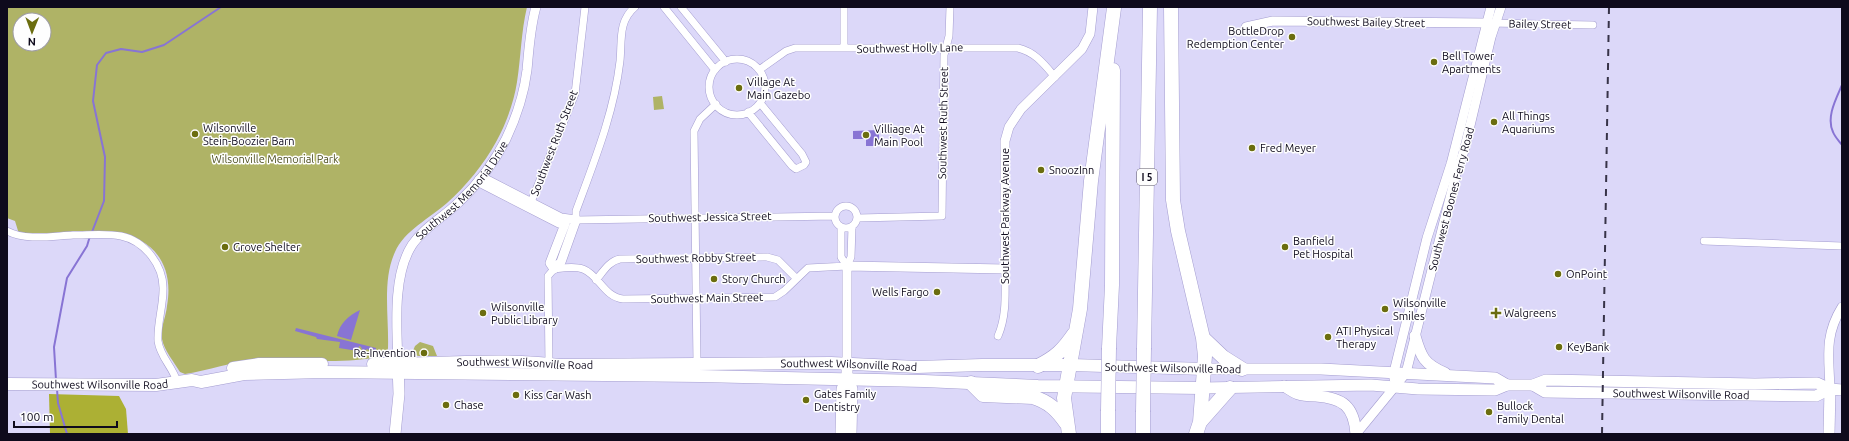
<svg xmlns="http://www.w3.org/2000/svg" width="1849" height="441" font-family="Ubuntu,sans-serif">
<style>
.green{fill:#afb366;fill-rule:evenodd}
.forest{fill:#acb034}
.water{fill:#8874d4}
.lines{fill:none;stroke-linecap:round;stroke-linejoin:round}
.stream{stroke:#8874d4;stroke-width:2}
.minor-casing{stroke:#a49dd0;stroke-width:8}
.tertiary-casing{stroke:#a49dd0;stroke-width:10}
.secondary-casing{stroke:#a49dd0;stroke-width:12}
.primary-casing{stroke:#a49dd0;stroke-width:13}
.motorway-casing{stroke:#a49dd0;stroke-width:15}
.minor{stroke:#fff;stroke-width:7}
.tertiary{stroke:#fff;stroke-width:9}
.secondary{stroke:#fff;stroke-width:11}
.primary{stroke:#fff;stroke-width:12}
.motorway{stroke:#fff;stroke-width:14}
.rail{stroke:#373348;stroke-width:2;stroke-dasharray:7 7;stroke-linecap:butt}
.motorway-bridge-casing{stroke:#a49dd0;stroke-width:15;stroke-linecap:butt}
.motorway-bridge{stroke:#fff;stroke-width:14}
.poi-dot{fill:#6b6d0f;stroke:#fefefe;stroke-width:1.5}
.labels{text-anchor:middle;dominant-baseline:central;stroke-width:3;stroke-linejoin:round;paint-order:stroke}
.shield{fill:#fefefe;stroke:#565360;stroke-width:1}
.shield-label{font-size:10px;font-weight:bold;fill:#0e0a1c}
.street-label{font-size:11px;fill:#0e0a1c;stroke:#fefefe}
.poi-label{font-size:11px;fill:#0e0a1c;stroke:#fefefe;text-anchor:start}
.park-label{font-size:11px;fill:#4f5121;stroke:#fefefe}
</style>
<rect width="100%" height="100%" fill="#dcd8f9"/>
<!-- green -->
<path class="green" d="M7,7H527C521,32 521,57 517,82C514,102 506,124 496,142C484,164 466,186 447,203C430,218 404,231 395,252C382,280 389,317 388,348L387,354L383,356C343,365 301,359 260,360C234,361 210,370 185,374L180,372C174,362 164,350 162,339C160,328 166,317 167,306C174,266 155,239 116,232L19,234L15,221L7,218ZM20,20H44V44H20Z
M662,96L664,109L654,110L653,97Z
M420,342L433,346L437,356H418L412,353L415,346Z"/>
<!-- forest -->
<path class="forest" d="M49,394L119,396L126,409L128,434H50Z"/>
<!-- water -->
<path class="water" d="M879,130V146H866V139H853V131Z
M360,310L351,340L337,336C340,323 348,316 360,310Z
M296,328L376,348V350L373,352L367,349L363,352L361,347L359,346L358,351L339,348L340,342L317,339L316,337L295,331Z"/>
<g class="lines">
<!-- stream -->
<path class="stream" d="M1842,85C1836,99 1826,117 1833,132C1835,137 1839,141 1842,145
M92,232L104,201L105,157L93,101L97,65L106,53L121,49L142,52L164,45L221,7
M56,380L54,347L67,278L87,246L90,236
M57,389L58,403L67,434"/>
<!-- minor casing -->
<g class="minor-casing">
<path id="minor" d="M635,7C618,21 622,41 620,61C614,113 594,162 576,211V220L835,216
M664,7L715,70
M681,7L726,62
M844,7V48
M1491,23L1593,25
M709 87a28 28 0 1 1 56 0a28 28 0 1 1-56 0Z
M759,70L786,51L795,48H1018C1035,52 1044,64 1055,77
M748,112L792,166L796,169L804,165L806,162L802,154L760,103
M835 217a11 11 0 1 1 22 0a11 11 0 1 1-22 0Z
M529,207L575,94L585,7
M858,218L942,216L944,55L949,36L950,7
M841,227V257L847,266
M7,231C26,241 52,236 73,235C89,235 106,233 121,236C145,241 164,266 163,290C163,307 157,324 158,341C160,357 173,367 177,382
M1704,241L1842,246
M847,266L851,257L852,227
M596,280C603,272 609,261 620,259L767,257L778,260L796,278
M998,336C1007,315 1005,293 1005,269
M697,363L694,131L700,119L716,104
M549,366L548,276L554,269C563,268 574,266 583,269C599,275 604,297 623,299L775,297L784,291L808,268L847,266"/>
</g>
<!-- tertiary casing -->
<g class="tertiary-casing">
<g id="tertiary">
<path d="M1246,27L1273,21L1486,23"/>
<path d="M479,180H487L561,218L576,220L561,262L554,269L550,263L565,224L559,223L483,184Z"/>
<path id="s1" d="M398,364C397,329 392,276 412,245C424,227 444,217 459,202C478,184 494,163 506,139C516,118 524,94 527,70C529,49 530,28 536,7"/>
<path d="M847,364V266L1005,269V141L1009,127L1021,109L1082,49L1090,34L1093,7"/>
<path d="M1394,379V372L1427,238L1451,164L1491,7"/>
<path d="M1830,389C1829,357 1824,336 1842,307"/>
<path d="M1356,434L1406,373L1456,174L1464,151L1491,37L1501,7"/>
</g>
</g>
<!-- secondary casing -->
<g class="secondary-casing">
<g id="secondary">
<path d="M1415,336C1421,357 1424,364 1445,373"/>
<path d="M847,364V379L852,389L851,434"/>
<path d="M1205,369H1321L1495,378L1507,385"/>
<path id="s2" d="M1533,385L1545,392L1816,396L1830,389"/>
<path d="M1284,386C1289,389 1293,392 1298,394C1303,396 1311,396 1316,396C1343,398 1354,406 1356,434"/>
<path d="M1202,388L1371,385L1418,389L1495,390L1507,385H1533L1546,380L1755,384L1817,383L1830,389L1842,390"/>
<path d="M395,434L399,394L398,364"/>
<path d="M841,434L842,389L847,379"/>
<path d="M1829,434L1830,389"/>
</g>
</g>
<!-- primary casing -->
<g class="primary-casing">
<g id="primary">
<path id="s3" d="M373,364C434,365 499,357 559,365L831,363L917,367L982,365H1071L1205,369"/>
<path d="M233,368L259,364H322"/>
<path id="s4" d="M7,384L156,385L192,380L201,382L244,374L324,372L700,376L924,381L1038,386L1202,388"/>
</g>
</g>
<!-- motorway casing -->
<g class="motorway-casing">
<path id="motorway" d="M1171,7L1173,200L1178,231L1203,338L1205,356L1200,422
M1203,338L1223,357L1242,369
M1109,348L1112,285L1113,70
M1144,348L1150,7
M1038,366C1056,357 1063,350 1074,334
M971,383L983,395L1033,397C1049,402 1057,410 1066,423
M1069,434L1064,398L1080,309L1091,181L1114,8
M1108,434V411
M1143,434V412
M1196,434L1200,422L1230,388"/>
</g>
<!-- minor -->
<use href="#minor" class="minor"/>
<!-- tertiary -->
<use href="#tertiary" class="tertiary"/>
<!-- secondary -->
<use href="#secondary" class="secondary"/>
<!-- primary -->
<use href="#primary" class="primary"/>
<!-- motorway -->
<use href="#motorway" class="motorway"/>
<!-- rail -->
<path class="rail" d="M1602,434L1609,7"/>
<!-- motorway-bridge casing -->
<g class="motorway-bridge-casing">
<path id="motorway-bridge" d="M1108,411L1109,348
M1143,412L1144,348"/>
</g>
<!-- motorway-bridge -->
<use href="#motorway-bridge" class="motorway-bridge"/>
</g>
<!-- markers -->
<g class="poi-dot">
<circle cx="1292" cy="37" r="4"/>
<circle cx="1434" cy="62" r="4"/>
<circle cx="739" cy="88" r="4"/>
<circle cx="1494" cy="122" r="4"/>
<circle cx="195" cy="134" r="4"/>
<circle cx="866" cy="135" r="4"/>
<circle cx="1252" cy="148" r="4"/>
<circle cx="1041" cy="170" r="4"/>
<circle cx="225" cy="247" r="4"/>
<circle cx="1285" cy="247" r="4"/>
<circle cx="1558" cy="274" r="4"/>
<circle cx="714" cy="279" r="4"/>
<circle cx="937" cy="292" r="4"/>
<circle cx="1385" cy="309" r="4"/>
<circle cx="483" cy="313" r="4"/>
<path d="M1494 307h4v4h4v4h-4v4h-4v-4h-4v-4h4z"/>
<circle cx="1328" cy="337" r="4"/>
<circle cx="1559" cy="347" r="4"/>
<circle cx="424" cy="353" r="4"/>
<circle cx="516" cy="395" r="4"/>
<circle cx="806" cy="400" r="4"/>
<circle cx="446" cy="405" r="4"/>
<circle cx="1489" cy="412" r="4"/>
</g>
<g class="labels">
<!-- shield labels -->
<rect class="shield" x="1137" y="169" width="20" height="16" rx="3"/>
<g class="shield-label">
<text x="1147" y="177">I 5</text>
</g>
<!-- street labels -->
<g class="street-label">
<text transform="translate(1366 22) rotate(1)">Southwest Bailey Street</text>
<text transform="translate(1540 24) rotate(1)">Bailey Street</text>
<text transform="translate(910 48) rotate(-1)">Southwest Holly Lane</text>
<text transform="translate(943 123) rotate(-89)">Southwest Ruth Street</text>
<text transform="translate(554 143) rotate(-69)">Southwest Ruth Street</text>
<text stroke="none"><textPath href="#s1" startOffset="196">Southwest Memorial Drive</textPath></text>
<text transform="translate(1451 199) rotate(-75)">Southwest Boones Ferry Road</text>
<text transform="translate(1005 216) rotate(-90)">Southwest Parkway Avenue</text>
<text transform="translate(710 217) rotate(-1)">Southwest Jessica Street</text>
<text transform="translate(696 258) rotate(-1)">Southwest Robby Street</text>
<text transform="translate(707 298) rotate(-1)">Southwest Main Street</text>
<text stroke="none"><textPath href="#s3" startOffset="152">Southwest Wilsonville Road</textPath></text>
<text stroke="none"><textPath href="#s3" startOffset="476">Southwest Wilsonville Road</textPath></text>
<text transform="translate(1173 368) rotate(1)">Southwest Wilsonville Road</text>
<text stroke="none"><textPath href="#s4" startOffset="93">Southwest Wilsonville Road</textPath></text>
<text stroke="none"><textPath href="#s2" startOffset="150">Southwest Wilsonville Road</textPath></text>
</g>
<!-- poi labels -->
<g class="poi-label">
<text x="1284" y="31" text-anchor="end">BottleDrop<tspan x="1284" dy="13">Redemption Center</tspan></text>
<text x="1442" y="56">Bell Tower<tspan x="1442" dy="13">Apartments</tspan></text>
<text x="747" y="82">Village At<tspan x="747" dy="13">Main Gazebo</tspan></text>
<text x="1502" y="116">All Things<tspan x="1502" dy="13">Aquariums</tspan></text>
<text x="203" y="128">Wilsonville<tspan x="203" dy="13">Stein-Boozier Barn</tspan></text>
<text x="874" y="129">Villiage At<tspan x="874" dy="13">Main Pool</tspan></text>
<text x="1260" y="148">Fred Meyer</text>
<text x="1049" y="170">SnoozInn</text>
<text x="1293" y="241">Banfield<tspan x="1293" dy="13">Pet Hospital</tspan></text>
<text x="233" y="247">Grove Shelter</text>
<text x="1566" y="274">OnPoint</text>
<text x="722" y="279">Story Church</text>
<text x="929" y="292" text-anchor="end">Wells Fargo</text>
<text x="1393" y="303">Wilsonville<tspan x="1393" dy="13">Smiles</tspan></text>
<text x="491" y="307">Wilsonville<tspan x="491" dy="13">Public Library</tspan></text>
<text x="1504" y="313">Walgreens</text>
<text x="1336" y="331">ATI Physical<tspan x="1336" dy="13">Therapy</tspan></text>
<text x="1567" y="347">KeyBank</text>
<text x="416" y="353" text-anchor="end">Re-Invention</text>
<text x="814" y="394">Gates Family<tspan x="814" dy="13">Dentistry</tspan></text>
<text x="524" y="395">Kiss Car Wash</text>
<text x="454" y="405">Chase</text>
<text x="1497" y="406">Bullock<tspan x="1497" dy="13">Family Dental</tspan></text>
</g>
<!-- park labels -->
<g class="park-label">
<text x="275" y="159">Wilsonville Memorial Park</text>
</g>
</g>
<!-- border -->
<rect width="1849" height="441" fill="none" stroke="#0e0a1c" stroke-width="16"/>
<!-- north arrow -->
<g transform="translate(32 32) rotate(181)"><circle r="19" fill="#fefefe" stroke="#9e9ca4"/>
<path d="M0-3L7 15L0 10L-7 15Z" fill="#6b6d0f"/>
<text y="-6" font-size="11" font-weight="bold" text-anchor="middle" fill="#0e0a1c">N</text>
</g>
<!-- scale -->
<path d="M14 421v6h103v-6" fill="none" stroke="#0e0a1c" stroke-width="2"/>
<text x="20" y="421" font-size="12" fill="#0e0a1c" stroke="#fefefe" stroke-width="3" paint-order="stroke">100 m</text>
</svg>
